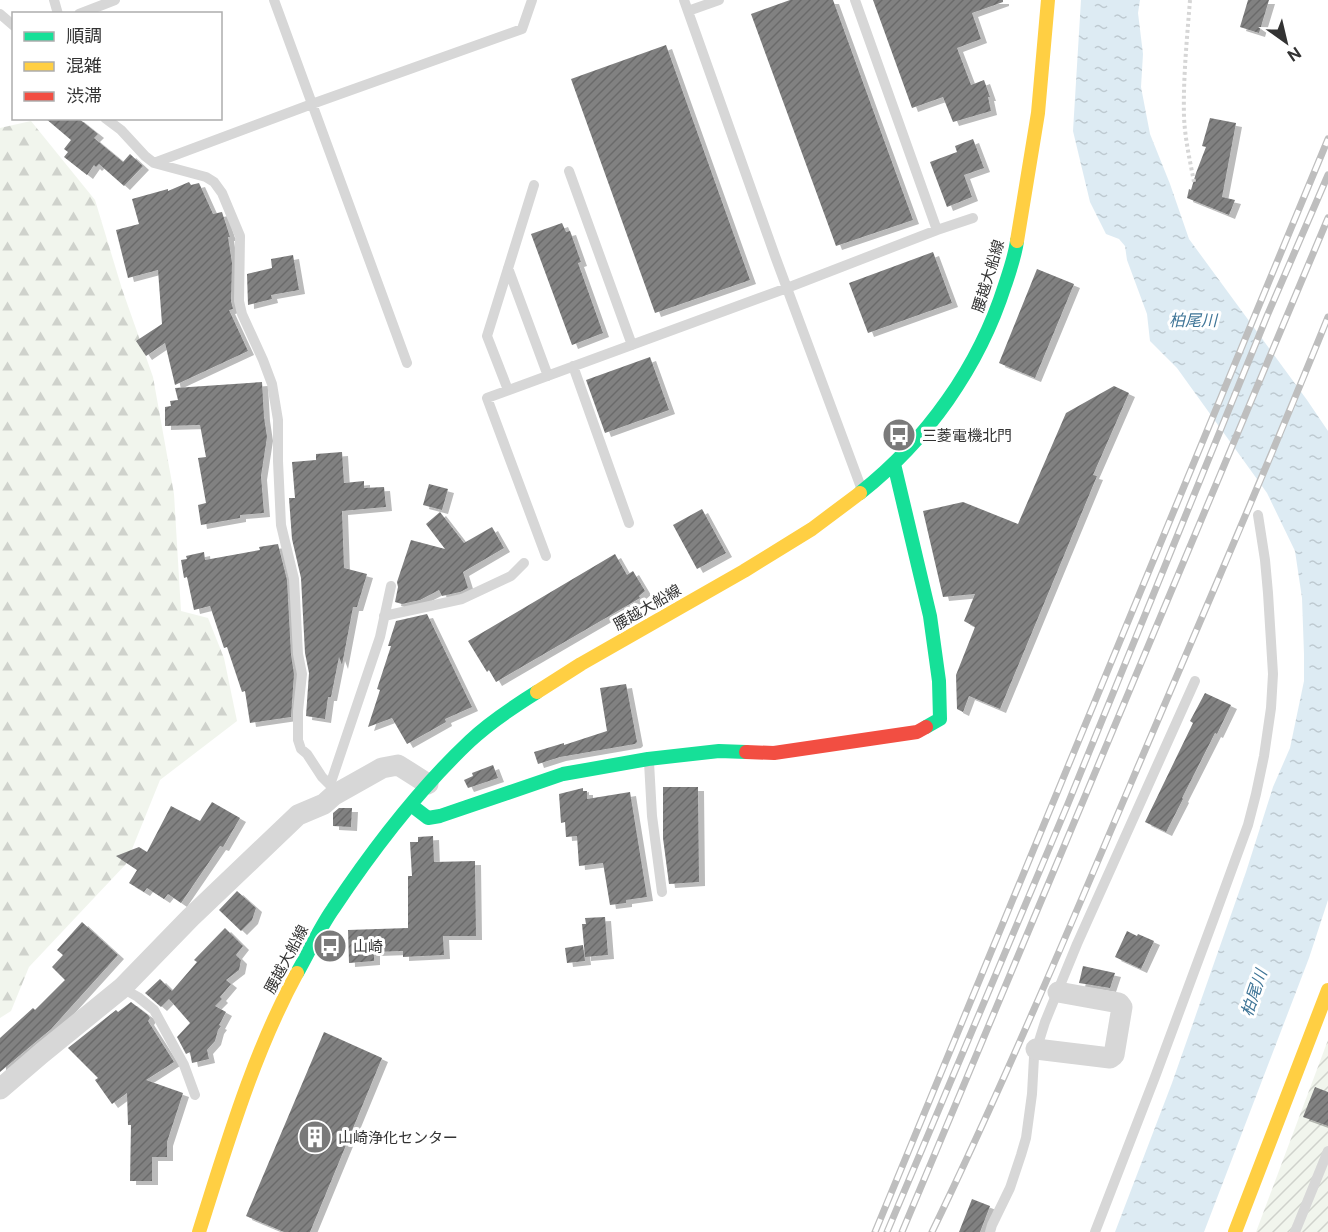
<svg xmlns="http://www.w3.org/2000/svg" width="1328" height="1232" font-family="'Public Sans','Noto Sans JP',sans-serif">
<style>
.forest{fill:url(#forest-firs)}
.garden{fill:url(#garden-furrows)}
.water{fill:url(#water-ripples)}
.building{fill:url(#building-hatch);filter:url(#shadow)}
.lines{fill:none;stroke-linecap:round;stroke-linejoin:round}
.path{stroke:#d6d6d6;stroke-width:4;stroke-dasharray:3 3;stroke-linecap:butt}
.lane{stroke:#d7d7d7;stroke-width:10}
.street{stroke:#d7d7d7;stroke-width:21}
.fast{stroke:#16e098;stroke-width:14}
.slow{stroke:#ffcf43;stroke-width:14}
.jam{stroke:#f24e42;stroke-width:14}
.rail-casing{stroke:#bebebe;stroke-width:7}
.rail{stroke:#fff;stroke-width:4.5;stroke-dasharray:14;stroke-linecap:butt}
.labels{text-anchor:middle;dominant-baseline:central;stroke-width:6;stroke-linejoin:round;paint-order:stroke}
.street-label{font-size:15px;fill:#333;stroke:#fff}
.poi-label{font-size:15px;fill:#333;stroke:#fff;text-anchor:start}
.water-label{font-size:16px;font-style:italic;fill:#3f7597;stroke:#fff}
</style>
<defs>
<pattern id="forest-firs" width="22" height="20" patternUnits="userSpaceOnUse" patternTransform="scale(1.5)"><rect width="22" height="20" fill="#f1f5ed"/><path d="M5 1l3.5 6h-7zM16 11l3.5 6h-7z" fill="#cfd2cc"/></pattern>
<pattern id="garden-furrows" width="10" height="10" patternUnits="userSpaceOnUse" patternTransform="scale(1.5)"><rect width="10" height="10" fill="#f1f5ed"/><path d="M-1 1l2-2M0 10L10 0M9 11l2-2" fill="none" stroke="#cfd2cc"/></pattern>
<pattern id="water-ripples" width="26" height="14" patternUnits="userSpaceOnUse" patternTransform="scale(1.5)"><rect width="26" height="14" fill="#ddebf3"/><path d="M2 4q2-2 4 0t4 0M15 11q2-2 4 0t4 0" fill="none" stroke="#becad1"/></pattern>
<pattern id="building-hatch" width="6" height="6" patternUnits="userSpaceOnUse" patternTransform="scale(1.5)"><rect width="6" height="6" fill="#818181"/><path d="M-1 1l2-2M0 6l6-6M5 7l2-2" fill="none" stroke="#6a6a6a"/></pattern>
<filter id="shadow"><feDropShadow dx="6" dy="4" stdDeviation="0" flood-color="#0004"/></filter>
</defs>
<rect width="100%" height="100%" fill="#fff"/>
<!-- forest -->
<path class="forest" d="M31,121L95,200L122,289L153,377L174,494L181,611L208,618L224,658L237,721L160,780L126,864L29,967L11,1011L0,1018V128Z"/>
<!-- garden -->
<path class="garden" d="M1328,1040V1232H1256Z"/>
<!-- water -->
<path class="water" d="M1081,0H1140L1138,13L1143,54L1141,87L1150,134L1170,184L1189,239L1307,400L1328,431V900L1309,958L1204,1232H1115L1172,1083L1246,872L1273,787L1290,748L1304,681V654L1302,598L1295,551L1267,493L1177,368L1150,341L1147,314L1127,260L1125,246L1119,239L1106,234L1090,202L1073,131Z"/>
<!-- building -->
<path class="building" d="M790,0H833L913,220L836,246L751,14Z
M873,0H1003V2L972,13L981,39L957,48L971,85L984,80L990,97H988L991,111L953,122L943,97L912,108Z
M1248,0H1269L1259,33L1240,27Z
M666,45L750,280L655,313L571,79Z
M45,118H78L98,134L94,138L123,162L130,154L143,166L124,186L99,164L96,167L94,165L87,175L64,157L68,152L64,149L71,140Z
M1210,118L1236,123L1222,197L1235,200L1229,215L1187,198L1189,189L1191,190L1196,173L1206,147L1202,146Z
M973,139L984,168L964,175L972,197L947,207L930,162L957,152L955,146Z
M189,182L191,185L199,183L213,214L222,212L230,237H228L232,263L231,301L233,309L229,310L248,351L175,385L165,343L146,356L136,341L162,324L158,270L128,278L116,230L139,224L132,199L168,189V191Z
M562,223L566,232L570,231L581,262L578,263L603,333L572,345L531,234Z
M933,252L952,303L868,333L849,283Z
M293,255L299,290L271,295L272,299L248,305L247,274L272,268L271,259Z
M1037,269L1074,284L1035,378L999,363Z
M650,357L669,410L605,433L586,380Z
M262,382L264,417L267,437L261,476L264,513L240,515V518L201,525L198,505L206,503L198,458L206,457L200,425L165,426V407L171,406L170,401L178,400L175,388Z
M1114,386L1129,393L1093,475L1097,476L1000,709L969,696L963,712L957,709L956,675L975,627L964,621L975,594L943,597L923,511L963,502L1018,524L1066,413Z
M342,452L344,483L364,481V488L384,487L386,507L342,511L344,568L367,574L357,607H353L342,665L339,657L331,697H328L325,719L306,716L309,673L305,653L301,578L292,539L289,498H295L292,462L316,460V454Z
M429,484L448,489L442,510L423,505Z
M702,509L726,553L697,569L673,525Z
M440,512L464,543L492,527L504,548L463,572L468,588L460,592L442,596L439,590L420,600L402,604L395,602L398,587L397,582L411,540L445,549L426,524Z
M278,544L287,580L291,654L294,674L291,717L250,723L245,691L242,692L227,647L224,648L210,606L194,610L187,577L184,578L181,560L187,559L186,556L204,552L205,560L260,550L259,547Z
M615,554L627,575L633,571L645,591L639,596L640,598L496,682L489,670L487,672L468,641Z
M427,614L472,707L445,719L446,722L407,744L392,718L368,727L380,690L377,689L391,646H388L396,621Z
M626,684L637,742L635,744L560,757L538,764L534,752L564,743V745L607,731L600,688Z
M1205,693L1231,705L1217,734L1215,733L1182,798L1183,799L1166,832L1145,822L1193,723L1190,721Z
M493,765L498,778L468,788L464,780L473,776L472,773Z
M663,787H698L699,882L669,884L663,838Z
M583,788V791H587V799L630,792L647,897L626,900V903L610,905L603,863L579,866L577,836L566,837L565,822L561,823L559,794Z
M212,802L240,818L223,847L220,846L181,903L168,894L164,899L147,888L144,892L129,883L137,870L116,856L139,847L147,852L171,806L200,821Z
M339,808H352L351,827L333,826V813Z
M433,836L434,862L475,861L476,936H443L444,955L403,957V951L374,952V961L349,963L348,930L408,928V876H412L410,842H418V837Z
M237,891L256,908L252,920L241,931L219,910Z
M605,917L608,955L585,957L582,924H586L585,918Z
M82,922L118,955L51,1029L0,1072V1038L33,1008L35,1010L65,980L52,967L63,955L57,950Z
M225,928L243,946L236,955L241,960L239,970L226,980L231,984L220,997L222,999L215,1006L226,1012L219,1025L221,1026L218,1030L215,1041L207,1050L209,1059L192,1063L190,1052L186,1054L177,1037L190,1023L169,999L161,1007L145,993L160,979L172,991L197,962L194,960Z
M1127,931L1137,936L1138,934L1154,941L1141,969L1115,957Z
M583,945L585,961L567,963L565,948Z
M1083,966L1115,973L1110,988L1079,983Z
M131,1002L148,1015L150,1018L148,1021L174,1062L146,1080L183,1093L167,1142V1157H152V1181H130L131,1125H128L127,1093L112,1104L95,1080L98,1078L68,1048L116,1010L118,1012Z
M324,1032L382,1058L310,1232H284L246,1216Z
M1315,1087L1328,1092V1126L1303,1117Z
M972,1199L990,1206L980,1232H959Z"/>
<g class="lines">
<!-- path -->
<path class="path" d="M1190,0C1187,39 1183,78 1184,117C1185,139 1190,161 1194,182"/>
<!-- lane -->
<path class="lane" d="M54,0L58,14
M274,0L407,363
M684,0L775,256L862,490
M855,0L937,230
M688,11L719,0
M0,14L14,26
M79,14L115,0
M105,118L121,130L145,156L154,163L206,177L214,182L222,193L240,236L239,301L242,314L263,360L272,384L278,420V461L281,525L294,579L298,654L302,674L298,711V740L301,749L307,754L322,777L330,785L334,795
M154,163L312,104L522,29L532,0
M569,171L632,345
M508,268L548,376
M573,366L629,523
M508,390L487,336L534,185
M546,556L487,398L787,288L937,230L973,218
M384,616L462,599L511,576L524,563
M649,762L652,816L662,892
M330,785L380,637L391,586
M122,988L138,997L154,1010L184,1065L195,1095
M990,1232L992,1225L1010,1188L1021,1155L1026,1138L1032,1094L1034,1057L1045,1022L1077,944L1195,681
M1095,1232L1155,1077L1214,918L1248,825L1256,794L1264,756L1271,708L1273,674L1268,593L1265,560L1258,515
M1295,1232L1328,1151"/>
<!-- street -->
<path class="street" d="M1036,1049L1110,1058L1114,1055L1122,1007L1119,1003L1058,992
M0,1089L42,1053L122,988L190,918L298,815L324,804L334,795L382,768L398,765L428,784"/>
<!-- fast -->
<path class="fast" d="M894,464L930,616L939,681L940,719L926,727
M860,493C927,440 979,367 1005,285C1010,270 1015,256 1017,241
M411,805L428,818L440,816L563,774L648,759L719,751L746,752
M297,973C309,952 319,929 333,909C373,849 418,790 470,741C490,722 513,707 537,692"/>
<!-- slow -->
<path class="slow" d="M1017,241L1038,113L1048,0
M537,692L581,664L744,571L812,529L860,493
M199,1232C227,1144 253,1054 297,973
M1235,1232L1328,990"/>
<!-- jam -->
<path class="jam" d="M746,752L774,753L917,732L926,727"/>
<!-- rail casing -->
<g class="rail-casing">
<path id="rail" d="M875,1232L1328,139
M887,1232L1067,806L1267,316L1328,175
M902,1232L1328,218
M932,1232C1003,1085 1067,934 1131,783C1197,628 1265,473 1328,317"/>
</g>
<!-- rail -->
<use href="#rail" class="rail"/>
</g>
<!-- icons -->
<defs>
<g id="bus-disc" transform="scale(1.725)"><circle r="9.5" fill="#7a7a7a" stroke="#fff"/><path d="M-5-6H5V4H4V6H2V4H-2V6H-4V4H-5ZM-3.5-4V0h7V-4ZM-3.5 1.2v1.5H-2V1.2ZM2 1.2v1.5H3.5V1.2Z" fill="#fff"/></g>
<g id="building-disc" transform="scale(1.725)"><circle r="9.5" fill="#7a7a7a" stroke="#fff"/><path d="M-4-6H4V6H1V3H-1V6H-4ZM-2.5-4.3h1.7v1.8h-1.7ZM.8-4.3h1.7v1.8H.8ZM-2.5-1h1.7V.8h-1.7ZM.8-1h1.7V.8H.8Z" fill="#fff"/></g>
</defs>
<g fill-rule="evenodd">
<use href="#bus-disc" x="899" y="435"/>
<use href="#bus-disc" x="330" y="946"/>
<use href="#building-disc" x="315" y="1137"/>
</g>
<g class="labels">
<!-- street labels -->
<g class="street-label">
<text transform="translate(988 276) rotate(-73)">腰越大船線</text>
<text transform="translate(647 607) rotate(-30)">腰越大船線</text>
<text transform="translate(286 959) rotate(-62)">腰越大船線</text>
</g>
<!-- poi labels -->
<g class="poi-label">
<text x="922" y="435">三菱電機北門</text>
<text x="353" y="946">山崎</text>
<text x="338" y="1137">山崎浄化センター</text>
</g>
<!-- water labels -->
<g class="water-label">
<text x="1193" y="320">柏尾川</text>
<text transform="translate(1254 993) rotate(-71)">柏尾川</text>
</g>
</g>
<!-- legend -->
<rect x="12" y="12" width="210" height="108" fill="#ffffff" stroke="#adadad" stroke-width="1.5"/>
<rect x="24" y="32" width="30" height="9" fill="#16e098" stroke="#adadad" stroke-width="1.5"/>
<text x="66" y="42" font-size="18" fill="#333333">順調</text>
<rect x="24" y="62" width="30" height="9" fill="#ffcf43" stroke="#adadad" stroke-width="1.5"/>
<text x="66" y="72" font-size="18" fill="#333333">混雑</text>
<rect x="24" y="92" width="30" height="9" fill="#f24e42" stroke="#adadad" stroke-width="1.5"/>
<text x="66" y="102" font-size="18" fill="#333333">渋滞</text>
<!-- north arrow -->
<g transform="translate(1286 42) rotate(146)" stroke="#ffffff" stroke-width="4.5" paint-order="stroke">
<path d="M0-4.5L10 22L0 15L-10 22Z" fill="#333333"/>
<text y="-9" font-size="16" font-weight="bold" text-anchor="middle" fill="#333333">N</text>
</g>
</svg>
